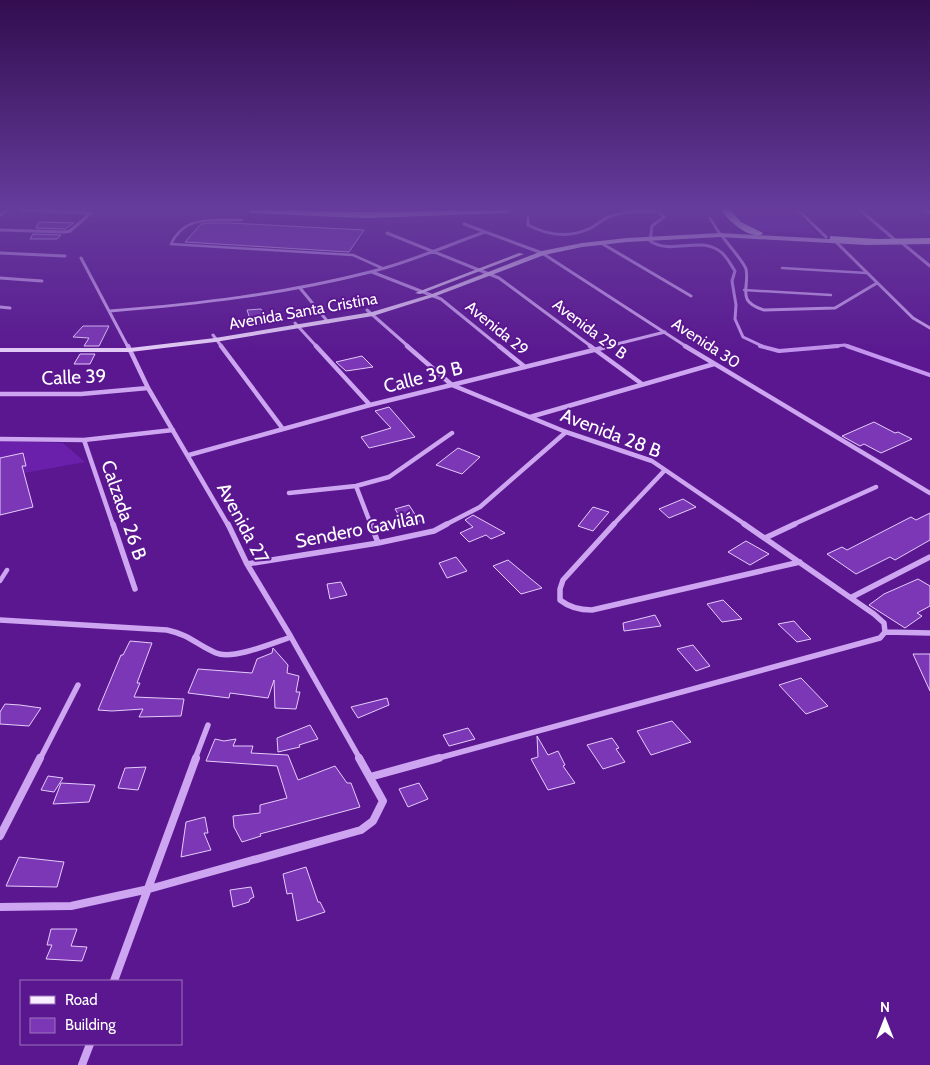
<svg xmlns="http://www.w3.org/2000/svg" width="930" height="1065" font-family="Cabin,sans-serif">
<style>
.green{fill:#6a20aa}
.lines{fill:none;stroke-linecap:round;stroke-linejoin:round}
.stream-far1{stroke:#c798f2;stroke-width:3}
.stream{stroke:#c798f2;stroke-width:4}
.building{fill:#7b37b5;stroke:#e5ccfb}
.lane-far1{stroke:#cda5f0;stroke-width:2.5}
.lane{stroke:#cda5f0;stroke-width:4.5}
.street-far3{stroke:#cda5f0;stroke-width:3}
.street-far2{stroke:#cda5f0;stroke-width:4.5}
.street-far1{stroke:#cda5f0;stroke-width:5.5}
.street{stroke:#cda5f0;stroke-width:8}
.secondary{fill:#e9d3fb;fill-rule:evenodd}
.primary{fill:#f8eeff;fill-rule:evenodd}
.highway{fill:#fff;fill-rule:evenodd}
.labels{text-anchor:middle;dominant-baseline:central;stroke-width:4;stroke-linejoin:round;paint-order:stroke}
.far-street-label{font-size:16px;fill:#fff;stroke:#5a1790}
.street-label{font-size:19px;fill:#fff;stroke:#5a1790}
</style>
<rect width="100%" height="100%" fill="#5a1790"/>
<!-- green -->
<path class="green" d="M729,210H795L817,234L759,231L748,228Z
M0,441L63,443L85,462L24,473L21,466L26,465L23,453L0,458Z"/>
<g class="lines">
<!-- stream-far1 -->
<path class="stream-far1" d="M528,218V225C549,236 570,238 591,228C598,224 604,218 611,216C626,211 643,211 658,211L664,217L652,226L650,241C671,255 697,237 718,250C726,254 730,264 735,271L732,281L736,305L735,319L743,337L764,347
M825,347L845,345L850,347"/>
<!-- stream -->
<path class="stream" d="M760,346L779,351L838,346
M847,346L930,375"/>
</g>
<!-- building -->
<path class="building" d="M39,222L74,223L65,229L36,228Z
M211,223H230L364,230L349,252L185,242L201,224Z
M33,234L61,235L57,239H30Z
M261,309L269,323L252,325L247,310Z
M83,326H109L99,346H84L89,338L73,337Z
M80,354H95L90,364H74Z
M362,356L373,367L346,371L336,362Z
M389,407L415,437L369,448L361,437L391,428L375,411Z
M874,422L895,433L898,432L912,439L881,453L864,444L860,446L842,436Z
M458,448L480,457L462,474L436,465Z
M23,453L26,466H22L33,507L0,515V458Z
M683,499L696,507L669,518L659,509Z
M409,505L420,522L405,525L395,509Z
M593,507L609,512L593,531L578,526Z
M930,513V540L895,560L890,557L856,574L827,554L842,547L847,550L911,517L916,520Z
M473,515L500,530L505,533L491,539L486,535L469,542L460,533L473,527L465,520Z
M746,541L769,554L750,565L728,552Z
M456,557L467,571L447,578L439,563Z
M508,560L542,588L521,594L493,566Z
M918,579L930,586V606L917,613L922,616L905,628L869,605L884,594Z
M341,582L347,595L330,599L327,584Z
M723,600L742,619L722,622L707,604Z
M655,615L661,626L624,631L623,623Z
M794,621L801,629L811,639L797,642L778,624Z
M130,641L152,643L137,683H140L134,697L184,699L181,716L139,717L143,709L112,711L98,710L121,655H123Z
M693,645L710,666L696,671L677,649Z
M273,648L288,665L287,673L299,676L296,692H300L296,709L275,708L274,680L268,698L230,693L229,698L188,693L198,669L252,673L257,659L272,653Z
M913,654H930V691Z
M801,678L828,706L806,714L779,685Z
M387,698L389,705L358,718L351,707Z
M5,704L20,705L41,708L29,726L0,724V712Z
M672,721L691,742L651,755L637,731Z
M310,725L318,739L299,745L300,747L278,752L277,738Z
M468,728L475,739L449,746L443,735Z
M537,736L548,755L558,751L565,765L563,766L575,783L548,790L531,759L538,757Z
M612,738L619,748L616,749L625,762L603,769L587,745Z
M215,739L224,741L236,739L233,746H253L251,753L288,755L298,780L335,766L347,783H351L360,807L260,834L261,836L242,842L234,827L233,816L260,813V805L287,798L277,766L206,761Z
M146,767L138,790L118,788L125,768Z
M48,776L63,778L54,792L41,790Z
M61,783L95,785L89,802L53,804Z
M419,783L428,799L408,807L399,789Z
M205,817L208,833H204L211,850L181,857L186,822Z
M19,857L64,862L57,887L6,886Z
M306,867L318,902H320L325,912L297,921L292,893L287,894L283,874Z
M251,887L254,897L250,899L249,902L233,907L230,890Z
M51,929H77L71,946L87,947L82,961L46,959L52,945H47Z"/>
<g class="lines">
<!-- lane-far1 -->
<path class="lane-far1" d="M710,218L718,231
M242,220C214,221 185,214 171,244L353,255L382,268
M782,268L867,273
M744,290L831,295"/>
<!-- lane -->
<path class="lane" d="M0,581L7,570"/>
<!-- street-far3 -->
<path class="street-far3" d="M798,210L826,237
M860,210L894,239
M926,210L930,213
M0,215L7,210
M464,224L542,253L687,347
M0,230L65,232L70,231L91,213L21,210
M718,231C723,238 744,262 746,269C750,288 735,301 764,310L835,308L877,283
M387,233L499,278L592,347
M835,241L913,318L930,328
M601,243L691,296
M902,243L930,266
M0,253L65,256
M81,258L128,347
M372,272L441,299L500,347
M0,278L42,281
M300,288L328,322
M0,307L10,308
M367,310L409,347
M110,311C198,304 284,294 370,272C408,263 448,245 485,232
M295,323L317,347
M213,335L222,347
M605,347L665,332"/>
<!-- street-far2 -->
<path class="street-far2" d="M128,346L148,388L228,525
M221,346L283,429
M316,346L370,405
M407,346L452,385L566,432L652,461L746,525
M499,346L525,367
M590,346L642,384
M685,346L930,493
M0,394H81L148,388
M530,417L714,364
M0,439L84,440L173,430
M84,440L113,525
M189,455L370,405L610,346
M356,486L371,525
M289,493L356,486L389,477L452,433
M445,525L480,507L566,432
M613,525L665,470
M792,525L876,487"/>
<!-- street-far1 -->
<path class="street-far1" d="M113,524L135,589
M228,524L247,564L291,637L360,759
M371,524L378,543
M614,524L563,580L560,589V600C570,608 580,610 592,610L800,562
M744,524L874,614L884,623L885,632
M765,538L795,524
M247,564L378,543L434,531L447,524
M852,597L930,557
M0,620L167,630C190,635 197,645 216,653C233,660 273,643 291,637
M885,632L930,633
M40,759L78,685
M195,759L208,725
M435,759L880,638L885,632"/>
<!-- street -->
<path class="street" d="M370,777L439,758
M0,836L40,758
M0,907L71,906L149,889L361,830L373,821L383,801L359,758
M114,981L196,758
M82,1065L90,1044"/>
<!-- secondary -->
<path class="secondary" d="M720,233L867,241L930,240V244L867,245L720,237L627,242L582,247L544,255L436,296L373,316L215,342L130,352H0V348H130L215,338L372,312L432,294L542,251L582,243L627,238Z
M519,253L524,254L420,294L415,293Z"/>
<!-- primary -->
<path class="primary" d="M830,236L877,239L930,238V242L877,243L833,240H830Z"/>
<!-- highway -->
<path class="highway" d="M247,210L366,212L511,210L507,213L366,218L251,213Z
M721,210H730L741,222L763,233L761,235C746,237 729,221 721,210Z"/>
</g>
<!-- sky -->
<linearGradient id="sky" x2="0" y2="1"><stop stop-color="#320d4f"/><stop offset="0.58" stop-color="#653c9c"/><stop offset="1" stop-color="#653c9c" stop-opacity="0"/></linearGradient>
<rect width="930" height="359" fill="url(#sky)"/>
<g class="labels">
<!-- far-street labels -->
<g class="far-street-label">
<text transform="translate(303 311) rotate(-10)">Avenida Santa Cristina</text>
<text transform="translate(497 328) rotate(39)">Avenida 29</text>
<text transform="translate(590 329) rotate(37)">Avenida 29 B</text>
<text transform="translate(706 343) rotate(33)">Avenida 30</text>
</g>
<!-- street labels -->
<g class="street-label">
<text transform="translate(74 377) rotate(-2)">Calle 39</text>
<text transform="translate(423 377) rotate(-14)">Calle 39 B</text>
<text transform="translate(611 433) rotate(21)">Avenida 28 B</text>
<text transform="translate(124 510) rotate(71)">Calzada 26 B</text>
<text transform="translate(243 523) rotate(62)">Avenida 27</text>
<text transform="translate(360 529) rotate(-11)">Sendero Gavilán</text>
</g>
</g>
<!-- legend -->
<rect x="20" y="980" width="162" height="65" fill="#5a1790" stroke="#9c74bc"/>
<rect x="30" y="996" width="25" height="8" fill="#f8eeff" stroke="#9c74bc"/>
<text x="65" y="1005" font-size="15" fill="#ffffff">Road</text>
<rect x="30" y="1018" width="25" height="15" fill="#7b37b5" stroke="#9c74bc"/>
<text x="65" y="1030" font-size="15" fill="#ffffff">Building</text>
<!-- north arrow -->
<g transform="translate(885 1020)" stroke="#5a1790" stroke-width="4" paint-order="stroke">
<path d="M0-4L9 19L0 12L-9 19Z" fill="#ffffff"/>
<text y="-8" font-size="14" font-weight="bold" text-anchor="middle" fill="#ffffff">N</text>
</g>
</svg>
